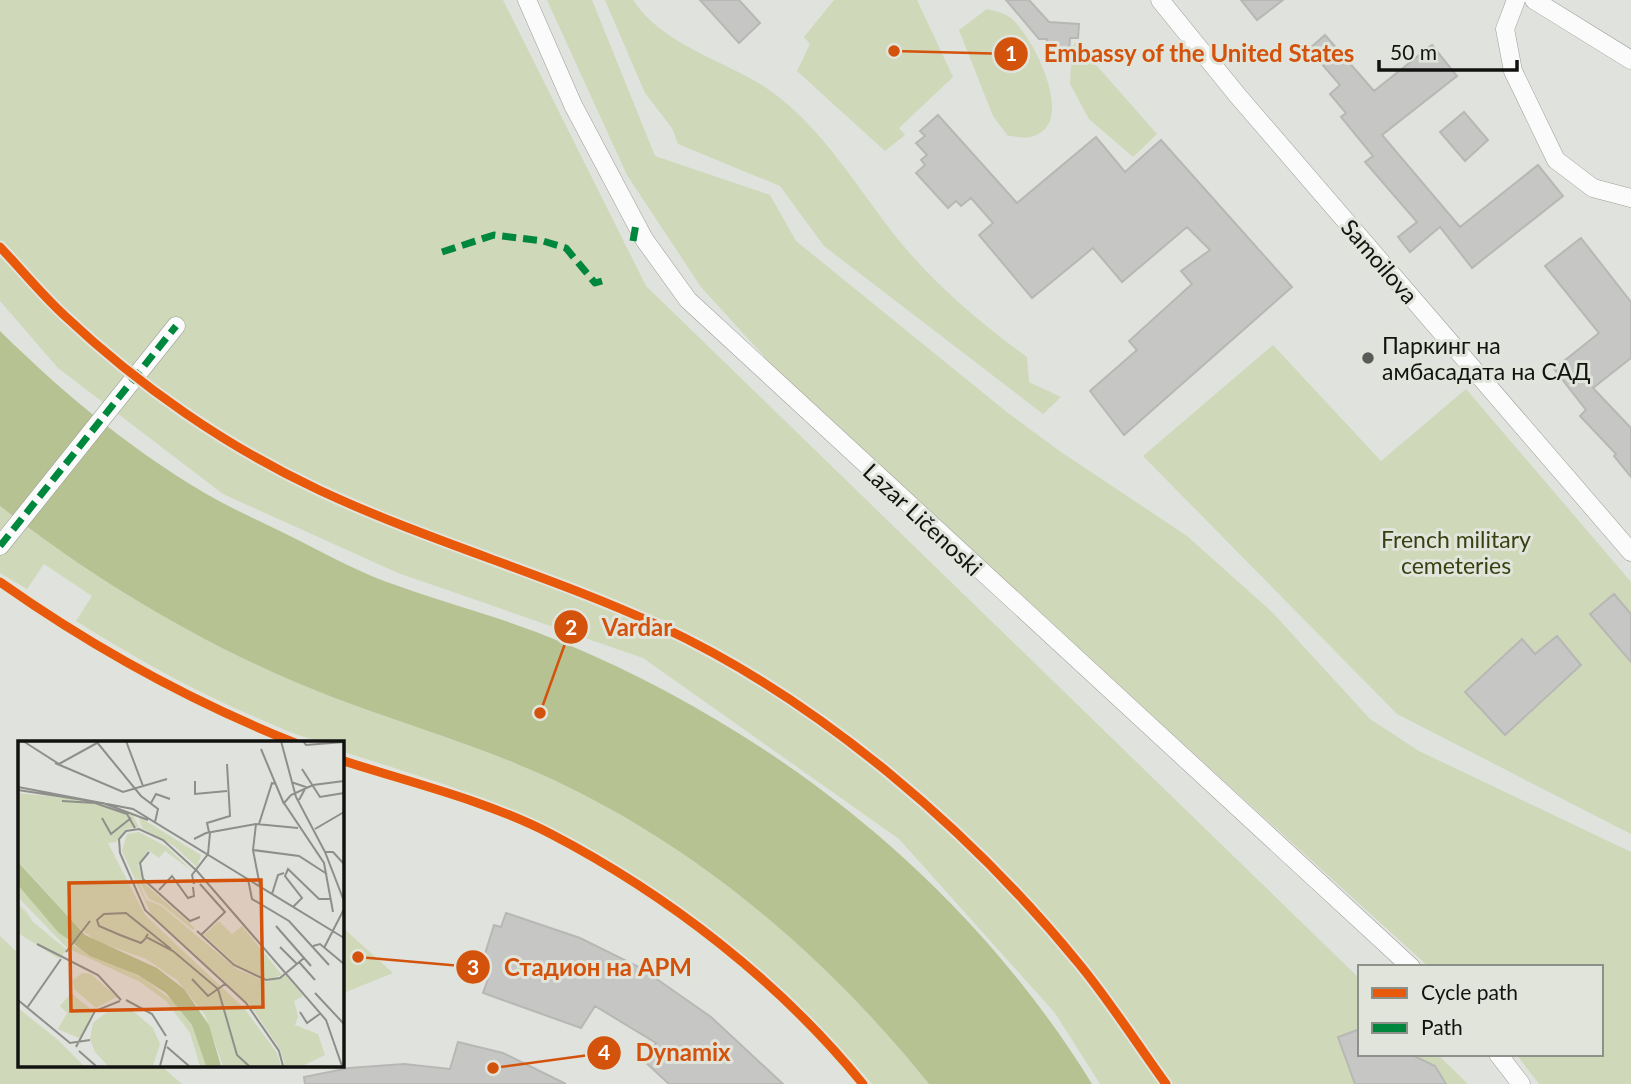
<svg xmlns="http://www.w3.org/2000/svg" width="1631" height="1084" font-family="Lato,sans-serif">
<style>
.green{fill:#cfd8b8}
.water{fill:#b7c293}
.building{fill:#c6c7c4;stroke:#b7b8b5;stroke-width:2}
.lines{fill:none;stroke-linecap:round;stroke-linejoin:round}
.minor-casing{stroke:#9c9d99;stroke-width:19}
.minor{stroke:#fafbfa;stroke-width:18}
.quiet{stroke:#00873e;stroke-width:7;stroke-dasharray:14 7;stroke-linecap:butt}
.cycleway-casing{stroke:#e1e4db;stroke-width:13}
.cycleway{stroke:#e8590c;stroke-width:9}
.poi-dot{fill:#5a5b58;stroke:#e1e4db;stroke-width:2.5}
.labels{text-anchor:middle;dominant-baseline:central;stroke-width:6;stroke-linejoin:round;paint-order:stroke}
.street-label{font-size:23px;fill:#121310;stroke:#e1e4db}
.poi-label{font-size:23px;fill:#121310;stroke:#e1e4db;text-anchor:start}
.park-label{font-size:23px;fill:#374110;stroke:#e1e4db}
.inset-road{fill:none;stroke:#8e8f8b;stroke-width:2}
.view{fill:#d3520c;fill-opacity:0.15;stroke:#d3520c;stroke-width:3.5}
.inset-edge{fill:none;stroke:#121310;stroke-width:3.5}
.leader{fill:none;stroke:#d3520c;stroke-width:2.5}
.callout-dot{fill:#d3520c;stroke:#e1e4db;stroke-width:2.5}
.mark-label{font-size:21px;text-anchor:middle;font-weight:bold;fill:#fff}
.callout-label{font-size:24px;text-anchor:middle;font-weight:bold;fill:#d3520c;stroke:#e1e4db;stroke-width:6;stroke-linejoin:round;paint-order:stroke}
</style>
<rect width="100%" height="100%" fill="#e0e2dd"/>
<!-- green -->
<path class="green" d="M0,0H503L646,286L1360,979V1054H1437L1468,1084H1100L1055,1013L899,839L643,658L398,573L223,494L58,368L0,301Z
M547,0H592L655,156L770,195L796,241L1008,413L1061,452L1187,536L1272,612L1370,719L1419,751L1631,852V1084H1539L1516,1054H1601V967H1429L800,396L701,287L627,175Z
M605,0H633C663,45 721,59 765,87C822,125 858,190 901,243C937,286 981,324 1027,357L1029,382L1061,397L1043,414L824,246L780,186L678,144L672,128L645,93Z
M834,0H917L953,77L899,128L905,135L885,151L797,71L810,44L804,37Z
M987,9C995,11 1006,13 1012,19C1034,38 1079,127 1030,137C1024,139 1015,136 1008,136L993,116L959,30Z
M1076,42L1157,134L1133,157L1089,119L1070,84L1072,47Z
M1273,345L1381,461L1466,389L1631,582V834L1397,714L1143,456Z
M0,506C101,585 213,651 332,697C411,727 491,749 566,786C708,855 831,962 929,1084H872C770,966 643,863 497,804C446,783 393,768 341,751V743C312,743 287,731 260,719C195,692 135,658 76,621L92,596L44,564L27,589L0,573Z
M341,926L393,973L341,994Z
M0,936L19,954V1065H160L182,1084H0Z"/>
<!-- water -->
<path class="water" d="M0,331C66,396 138,456 219,501C241,513 264,523 286,534C318,550 351,568 384,581C444,603 505,618 564,643C779,733 969,884 1092,1084H929C831,962 708,855 566,786C491,749 411,727 332,697C213,651 101,585 0,506Z"/>
<!-- building -->
<path class="building" d="M700,0H739L760,23L739,43Z
M1006,0H1029L1049,22L1079,24L1078,38H1070L1069,53L1046,52L1047,39H1039Z
M1241,0H1283L1257,20Z
M1325,35L1374,91L1432,45L1457,76L1382,135L1460,227L1538,165L1563,196L1472,268L1440,227L1410,252L1398,237L1417,222L1365,162L1373,156L1341,117L1346,113L1330,94L1340,85L1309,49Z
M1464,112L1488,140L1465,161L1440,132Z
M938,115L1017,203L1096,137L1125,172L1161,140L1292,287L1124,435L1090,391L1137,350L1129,341L1192,284L1181,271L1210,250L1187,227L1122,282L1093,248L1032,298L979,235L993,223L971,198L961,206L956,201L948,208L916,173L925,165L921,160L927,155L916,143L925,136L920,131Z
M1581,238L1631,302V358L1593,388L1631,428V477L1614,456L1616,454L1580,416L1586,410L1554,369L1599,333L1545,266Z
M1614,594L1631,614V662L1590,614Z
M1557,636L1581,665L1505,735L1465,692L1522,639L1535,654Z
M506,913L580,938L641,968L711,1017L783,1084H669L643,1060L656,1043L595,1006L581,1028L483,993L488,979L478,976L494,925L501,927Z
M1360,1029V1054H1410L1435,1066L1446,1084H1355L1338,1037Z
M458,1042L503,1053L566,1084H305L304,1077L349,1068L404,1064L450,1069Z"/>
<g class="lines">
<!-- minor casing -->
<g class="minor-casing">
<path id="minor" d="M527,0L573,105L644,239L688,300L1411,967
M1160,0L1238,96L1631,552
M1516,0L1505,29L1513,71L1556,160L1593,188L1631,198
M1534,0L1631,60
M0,546L176,326
M1498,1054L1521,1084"/>
</g>
<!-- minor -->
<use href="#minor" class="minor"/>
<!-- quiet -->
<path class="quiet" d="M633,241L636,224
M442,252L494,235L543,241L566,248L595,283L602,281
M0,546L176,326"/>
<!-- cycleway casing -->
<g class="cycleway-casing">
<path id="cycleway" d="M0,247C22,270 42,295 65,316C139,386 227,447 319,490C430,542 549,575 660,626C819,700 970,830 1080,965C1111,1003 1137,1044 1166,1084
M0,582C92,647 190,701 295,743
M341,760C411,783 485,800 551,834C668,895 779,981 863,1084"/>
</g>
<!-- cycleway -->
<use href="#cycleway" class="cycleway"/>
</g>
<!-- markers -->
<circle class="poi-dot" cx="1368" cy="358" r="7"/>
<g class="labels">
<!-- street labels -->
<g class="street-label">
<text transform="translate(1380 261) rotate(49)">Samoilova</text>
<text transform="translate(923 519) rotate(43)">Lazar Ličenoski</text>
</g>
<!-- poi labels -->
<g class="poi-label">
<text x="1382" y="345">Паркинг на<tspan x="1382" dy="26">амбасадата на САД</tspan></text>
</g>
<!-- park labels -->
<g class="park-label">
<text x="1456" y="539">French military<tspan x="1456" dy="26">cemeteries</tspan></text>
</g>
</g>
<!-- overview -->
<g transform="translate(18 741)">
<rect width="326" height="326" fill="#e0e2dd"/>
<path d="M0,52L67,59L114,72L121,86L108,88L98,101L90,102L127,174L226,267L259,312L263,325H205L187,274L159,239L128,218L78,200L59,185L0,120ZM121,76L183,114L179,126L156,105L124,87ZM121,91L149,106L174,130L147,110L141,117L130,109L120,124L126,142L177,187L175,189L143,163L131,158L118,134L128,159L142,164L219,228L249,241L268,234L285,255L276,260L280,275L277,284L300,293L307,314L284,325H267L263,310L233,265L134,175L104,110L109,93ZM0,144L54,204L125,237L155,260L174,284L188,325H182L172,292L148,260L122,241L49,207L0,156ZM0,158L15,181L49,209L41,218L0,192V163L8,171ZM201,180L214,193L224,185L264,234L249,239L217,223L186,194ZM64,232L73,233L99,256L78,267L56,248L55,239ZM53,252L75,270L63,298L40,288L49,272L42,265ZM0,267L39,298L66,325H0ZM94,267L115,270L135,287L142,303L135,325H90L77,311L72,298L75,282Z" fill="#cfd8b8"/>
<path d="M0,121L67,194L139,227L166,248L191,284L203,325H188L174,284L148,252L120,234L72,215L40,191L0,144Z" fill="#b7c293"/>
<path class="inset-road" d="M5,0L41,23L79,2M78,0L123,55L140,68L137,81M108,0L125,45M263,0L278,56L307,111L326,160M285,0L288,4L326,1M243,8L266,63M37,22L105,51L149,38M284,28L302,56L326,52M177,40V53L209,50M273,41L288,46L281,59M0,46L115,68L326,197M0,49L85,62L130,79M44,60L77,62L109,73L117,87M133,62L138,53L152,58M84,77L93,93L113,77M238,83L235,109L242,145M241,83L254,42L258,43M297,88L326,71M191,91L189,82L212,75L209,23M176,98L188,92L238,83L280,87M235,109L281,115L309,133M131,111L122,122L125,138L172,180L182,176M307,111H315L326,123M230,138L234,158L271,180L311,224M176,143L174,134L190,113L192,92M182,143L207,171L183,194M141,149L154,135L170,157L176,155L175,146M254,153L260,134L266,132M275,166L284,157L267,135L270,128L301,158H313M315,171L306,122L266,62L273,54L295,44L326,40M258,185L293,225M179,190L216,224L248,239L262,237L286,217M130,193L128,196L155,210L200,248L219,314L231,325M128,197L123,202L102,194L81,185L79,179L86,173L108,172L153,208M19,203L80,234L103,259M295,205L302,203L326,223M262,206L279,223M306,207L326,168M48,211L72,180M281,221L297,239M174,238L190,255L207,243M297,252L326,283M0,259L52,302L72,299M108,259L134,273L148,295M9,267L43,218M282,271L289,282L303,272M58,306L77,270L102,260M149,306L171,325M61,310L78,325M142,325L149,299M265,325L261,310L228,262L127,169L102,112L101,98L108,90L121,88L145,99L179,130L308,279L324,325"/>
<path class="view" d="M243,139L245,266L53,270L51,142Z"/>
<rect width="326" height="326" class="inset-edge"/>
</g>
<!-- callouts -->
<path class="leader" d="M894 51L1011 54M540 713L571 627M358 957L473 967M493 1068L604 1053"/>
<g class="callout-dot">
<circle cx="894" cy="51" r="7"/>
<circle cx="540" cy="713" r="7"/>
<circle cx="358" cy="957" r="7"/>
<circle cx="493" cy="1068" r="7"/>
<circle cx="1011" cy="54" r="18"/>
<circle cx="571" cy="627" r="18"/>
<circle cx="473" cy="967" r="18"/>
<circle cx="604" cy="1053" r="18"/>
</g>
<g class="mark-label">
<text x="1011" y="61">1</text>
<text x="571" y="635">2</text>
<text x="473" y="975">3</text>
<text x="604" y="1060">4</text>
</g>
<g class="callout-label">
<text x="1199" y="62">Embassy of the United States</text>
<text x="637" y="636">Vardar</text>
<text x="598" y="976">Стадион на АРМ</text>
<text x="683" y="1061">Dynamix</text>
</g>
<!-- legend -->
<rect x="1358" y="965" width="245" height="91" fill="#e1e4db" stroke="#8e908a" stroke-width="2"/>
<rect x="1372" y="988" width="35" height="10" fill="#e8590c" stroke="#8e908a" stroke-width="2"/>
<text x="1421" y="1000" font-size="21" fill="#121310">Cycle path</text>
<rect x="1372" y="1023" width="35" height="10" fill="#00873e" stroke="#8e908a" stroke-width="2"/>
<text x="1421" y="1035" font-size="21" fill="#121310">Path</text>
<!-- scale -->
<path d="M1379 60v10h138v-10" fill="none" stroke="#121310" stroke-width="3.5"/>
<text x="1390" y="60" font-size="21" fill="#121310" stroke="#e1e4db" stroke-width="5" paint-order="stroke">50 m</text>
</svg>
